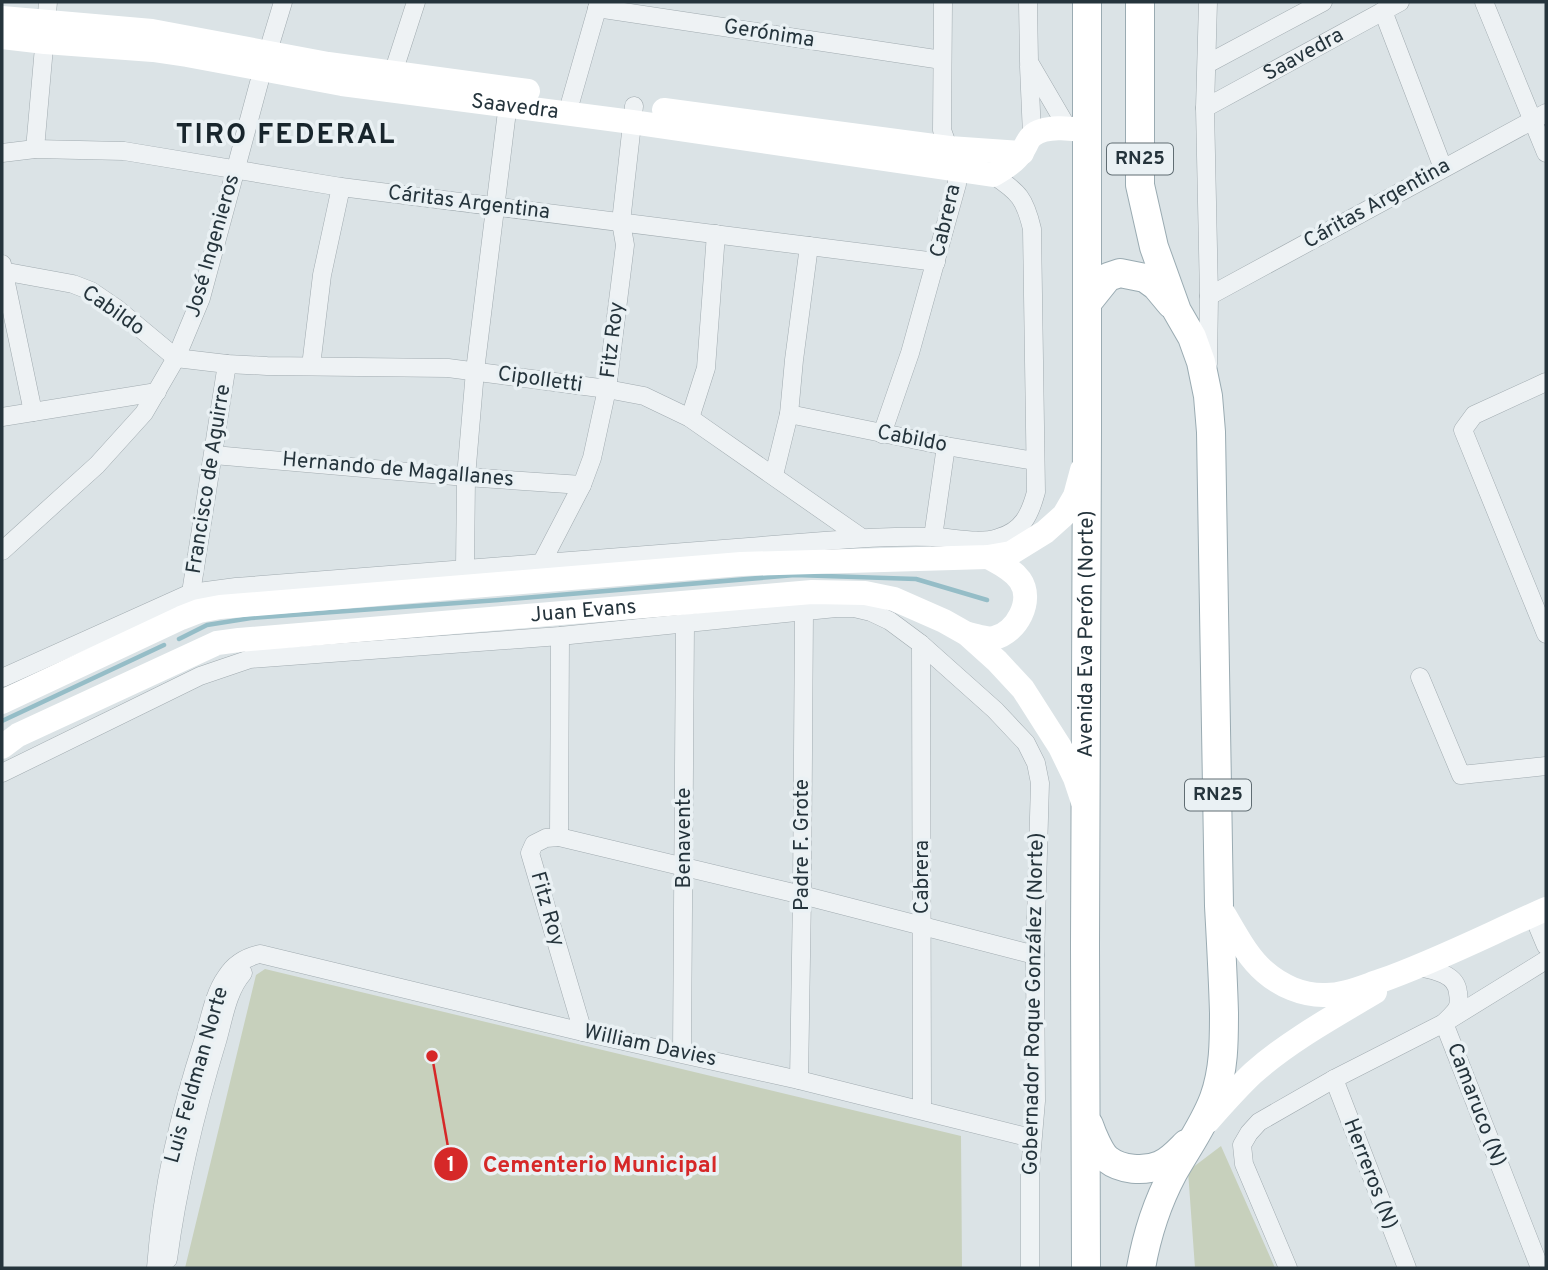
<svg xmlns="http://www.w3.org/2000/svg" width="1548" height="1270" font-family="Overpass,sans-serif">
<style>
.green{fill:#c7d0bc}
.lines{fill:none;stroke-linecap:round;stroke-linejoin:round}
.stream{stroke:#95bdc7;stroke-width:4.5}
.street-casing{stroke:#a1abb0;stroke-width:19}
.primary-casing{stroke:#9aabb2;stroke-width:30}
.street{stroke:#eef2f4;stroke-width:18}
.secondary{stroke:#fff;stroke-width:24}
.primary{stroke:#fff;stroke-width:28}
.labels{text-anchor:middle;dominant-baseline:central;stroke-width:7;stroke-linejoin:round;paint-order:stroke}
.shield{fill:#eaf1f4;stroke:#606d73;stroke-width:2}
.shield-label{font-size:19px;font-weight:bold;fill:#25343c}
.street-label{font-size:21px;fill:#25343c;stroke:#eaf1f4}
.district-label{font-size:28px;font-weight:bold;letter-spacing:2px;fill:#18252c;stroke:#eaf1f4}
.leader{fill:none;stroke:#d62828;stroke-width:2.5}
.callout-dot{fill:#d62828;stroke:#eaf1f4;stroke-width:2.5}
.mark-label{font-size:21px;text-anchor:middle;font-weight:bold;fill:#fff}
.callout-label{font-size:23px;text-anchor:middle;font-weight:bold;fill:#d62828;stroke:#eaf1f4;stroke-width:7;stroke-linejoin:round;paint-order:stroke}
</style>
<rect width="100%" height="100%" fill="#dbe3e6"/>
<!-- green -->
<path class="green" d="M265,969L961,1136L962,1268H185L256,975Z
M1221,1146L1275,1268H1195L1188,1171Z"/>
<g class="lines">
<!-- stream -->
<path class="stream" d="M179,639L207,625L251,618L499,600L795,575L916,579L987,600
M2,721L164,645"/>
<!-- street casing -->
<g class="street-casing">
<g id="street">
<path d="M1028,2L1029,62L1067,127"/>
<path d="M1208,2L1205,108L1209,296L1208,364"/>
<path d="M1484,2L1546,153"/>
<path d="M597,8L942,60"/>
<path d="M1383,11L1443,168"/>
<path d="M1207,64L1323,2"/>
<path d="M1029,66L1032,135"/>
<path d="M393,73L416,2"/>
<path id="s1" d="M1205,108L1400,2"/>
<path d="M567,114L599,2"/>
<path d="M35,149L48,2"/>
<path d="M2,153L35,149L124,151L341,187L936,262"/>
<path d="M2,264L33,412"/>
<path d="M2,271L73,284L91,291L116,308L176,358L227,364L267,366L448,368L607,389L644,396L690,418L862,538"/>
<path d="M1209,296L1546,113"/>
<path d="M311,366L322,275L341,187"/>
<path d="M1546,382L1474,415L1463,430L1546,634"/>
<path d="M789,414L946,446L1035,461"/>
<path d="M2,417L157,392"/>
<path d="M690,418L706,368L716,234"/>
<path d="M882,434L910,353L957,184L956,169L942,130L943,2"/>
<path d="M214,455L466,477L582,485"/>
<path d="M774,475L789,414L794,360L809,246"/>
<path d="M933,537L946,446"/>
<path d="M2,551L97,465L144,413L176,358L201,298L263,68L283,2"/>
<path d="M542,562L582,485L592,458L607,389L625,245L621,222L634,106"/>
<path d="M465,568L466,477L475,371L509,95"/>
<path d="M191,593L227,364"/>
<path d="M560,636L559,837L546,838L534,844L530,853L583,1032"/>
<path d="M921,644L922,1110"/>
<path d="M1420,677L1461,775L1546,766"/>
<path d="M2,678L191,593L236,587C432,571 628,555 824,541C860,538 898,536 935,537C955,538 979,544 998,538C1023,531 1030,514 1036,492L1032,229C1025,199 1019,192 993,175"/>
<path d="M2,773L200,676L250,659L560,636L836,608H854L871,612L890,621L921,644L995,710L1026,743L1036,763L1040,783L1035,955L1036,1101L1030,1171V1268"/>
<path d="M559,837L802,895L1035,955"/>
<path d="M1533,915L1546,946"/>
<path d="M1418,967C1434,970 1457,974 1458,993C1459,999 1459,1006 1456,1010C1453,1015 1447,1019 1444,1023L1540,1268"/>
<path d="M682,1053L685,623"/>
<path d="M1334,1079L1407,1268"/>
<path d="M799,1080L802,895L804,611"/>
<path d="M168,1259C178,1184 196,1110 218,1038C224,1016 228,990 243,973"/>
<path d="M156,1268C162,1187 179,1115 204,1038C210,1018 214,994 226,977C234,964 246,957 260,954L583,1032L799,1080L1031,1138"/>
<path d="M1288,1268L1244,1164L1242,1145L1249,1133L1259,1122L1334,1079L1444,1023L1546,960"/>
</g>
</g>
<!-- primary casing -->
<g class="primary-casing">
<g id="primary">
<path d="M1140,2V185L1154,247L1177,311L1192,337L1201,362L1208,396L1211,432L1219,906C1221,942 1223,977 1224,1013C1224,1042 1224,1070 1214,1098C1204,1125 1187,1148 1173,1173C1157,1203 1147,1234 1141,1268"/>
<path d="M1088,302L1108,277L1120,273L1145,278L1156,286L1171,304"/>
<path d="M1089,1125C1092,1134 1100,1153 1107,1159C1121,1170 1144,1172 1160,1165C1170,1161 1178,1152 1186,1144"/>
<path id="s4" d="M1086,1268L1085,946L1087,431V2"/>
</g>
</g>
<!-- street -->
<use href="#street" class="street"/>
<!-- secondary -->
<g class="secondary">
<path d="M2,18L152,31L328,64L528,91"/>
<path id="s2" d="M2,37L45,42L153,50L187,55L342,84L632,122L993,175C1005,168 1015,162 1023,150C1026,146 1028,139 1032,136C1044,125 1072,128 1086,131"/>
<path d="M664,110L949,148L1022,153"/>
<path d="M967,634C975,635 986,640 994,638C1017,633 1034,600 1020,580C1012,569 999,563 988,557"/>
<path d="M2,702L181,618L199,611L220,607L741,564L988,557L1011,553L1045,532L1064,515L1075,496L1082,470"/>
<path id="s3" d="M2,747L18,735L217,643L239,640L812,592L865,593L894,599L944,621L967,634L997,661L1023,689L1060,747L1075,778L1083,802"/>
<path d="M1219,906C1233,928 1245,955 1265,972C1281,986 1302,995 1323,995C1342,996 1362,987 1380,981C1437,961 1491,933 1546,909"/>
<path d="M1208,1121C1223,1104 1237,1088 1253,1073C1289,1041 1333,1017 1375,992"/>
</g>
<!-- primary -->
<use href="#primary" class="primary"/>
</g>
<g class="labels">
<!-- shield labels -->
<g class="shield">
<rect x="1107" y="143.5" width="66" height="31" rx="5"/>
<rect x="1185" y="779.5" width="66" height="31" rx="5"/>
</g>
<g class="shield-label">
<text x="1140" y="159">RN25</text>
<text x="1218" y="795">RN25</text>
</g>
<!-- street labels -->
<g class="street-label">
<text transform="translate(769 34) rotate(9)">Gerónima</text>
<text stroke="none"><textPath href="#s1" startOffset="112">Saavedra</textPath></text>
<text stroke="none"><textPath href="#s2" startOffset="518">Saavedra</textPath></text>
<text transform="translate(469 203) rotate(7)">Cáritas Argentina</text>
<text transform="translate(1377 204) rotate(-29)">Cáritas Argentina</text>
<text transform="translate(946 221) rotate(-77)">Cabrera</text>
<text transform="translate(213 246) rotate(-74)">José Ingenieros</text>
<text transform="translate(113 311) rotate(35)">Cabildo</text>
<text transform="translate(613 340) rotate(-83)">Fitz Roy</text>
<text transform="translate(540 380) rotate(8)">Cipolletti</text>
<text transform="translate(912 439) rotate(11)">Cabildo</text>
<text transform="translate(398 470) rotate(5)">Hernando de Magallanes</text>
<text transform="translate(209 479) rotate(-81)">Francisco de Aguirre</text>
<text stroke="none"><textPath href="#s3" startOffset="607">Juan Evans</textPath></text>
<text stroke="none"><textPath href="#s4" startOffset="634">Avenida Eva Perón (Norte)</textPath></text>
<text transform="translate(684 838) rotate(-90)">Benavente</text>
<text transform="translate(802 845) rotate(-90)">Padre F. Grote</text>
<text transform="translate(922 877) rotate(-90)">Cabrera</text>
<text transform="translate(547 909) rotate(74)">Fitz Roy</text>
<text transform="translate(1034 1004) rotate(-89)">Gobernador Roque González (Norte)</text>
<text transform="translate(650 1046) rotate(12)">William Davies</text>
<text transform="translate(197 1075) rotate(-74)">Luis Feldman Norte</text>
<text transform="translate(1476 1105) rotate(69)">Camaruco (N)</text>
<text transform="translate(1370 1174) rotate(69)">Herreros (N)</text>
</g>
<!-- district labels -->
<g class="district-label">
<text x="286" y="136">TIRO FEDERAL</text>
</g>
</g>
<!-- callouts -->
<path class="leader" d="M432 1056L451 1164"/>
<g class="callout-dot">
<circle cx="432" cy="1056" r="7"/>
<circle cx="451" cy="1164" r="18"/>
</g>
<g class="mark-label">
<text x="451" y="1171">1</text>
</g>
<g class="callout-label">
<text x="600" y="1172">Cementerio Municipal</text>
</g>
<!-- border -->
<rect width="1548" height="1270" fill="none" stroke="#25343c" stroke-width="7"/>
</svg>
